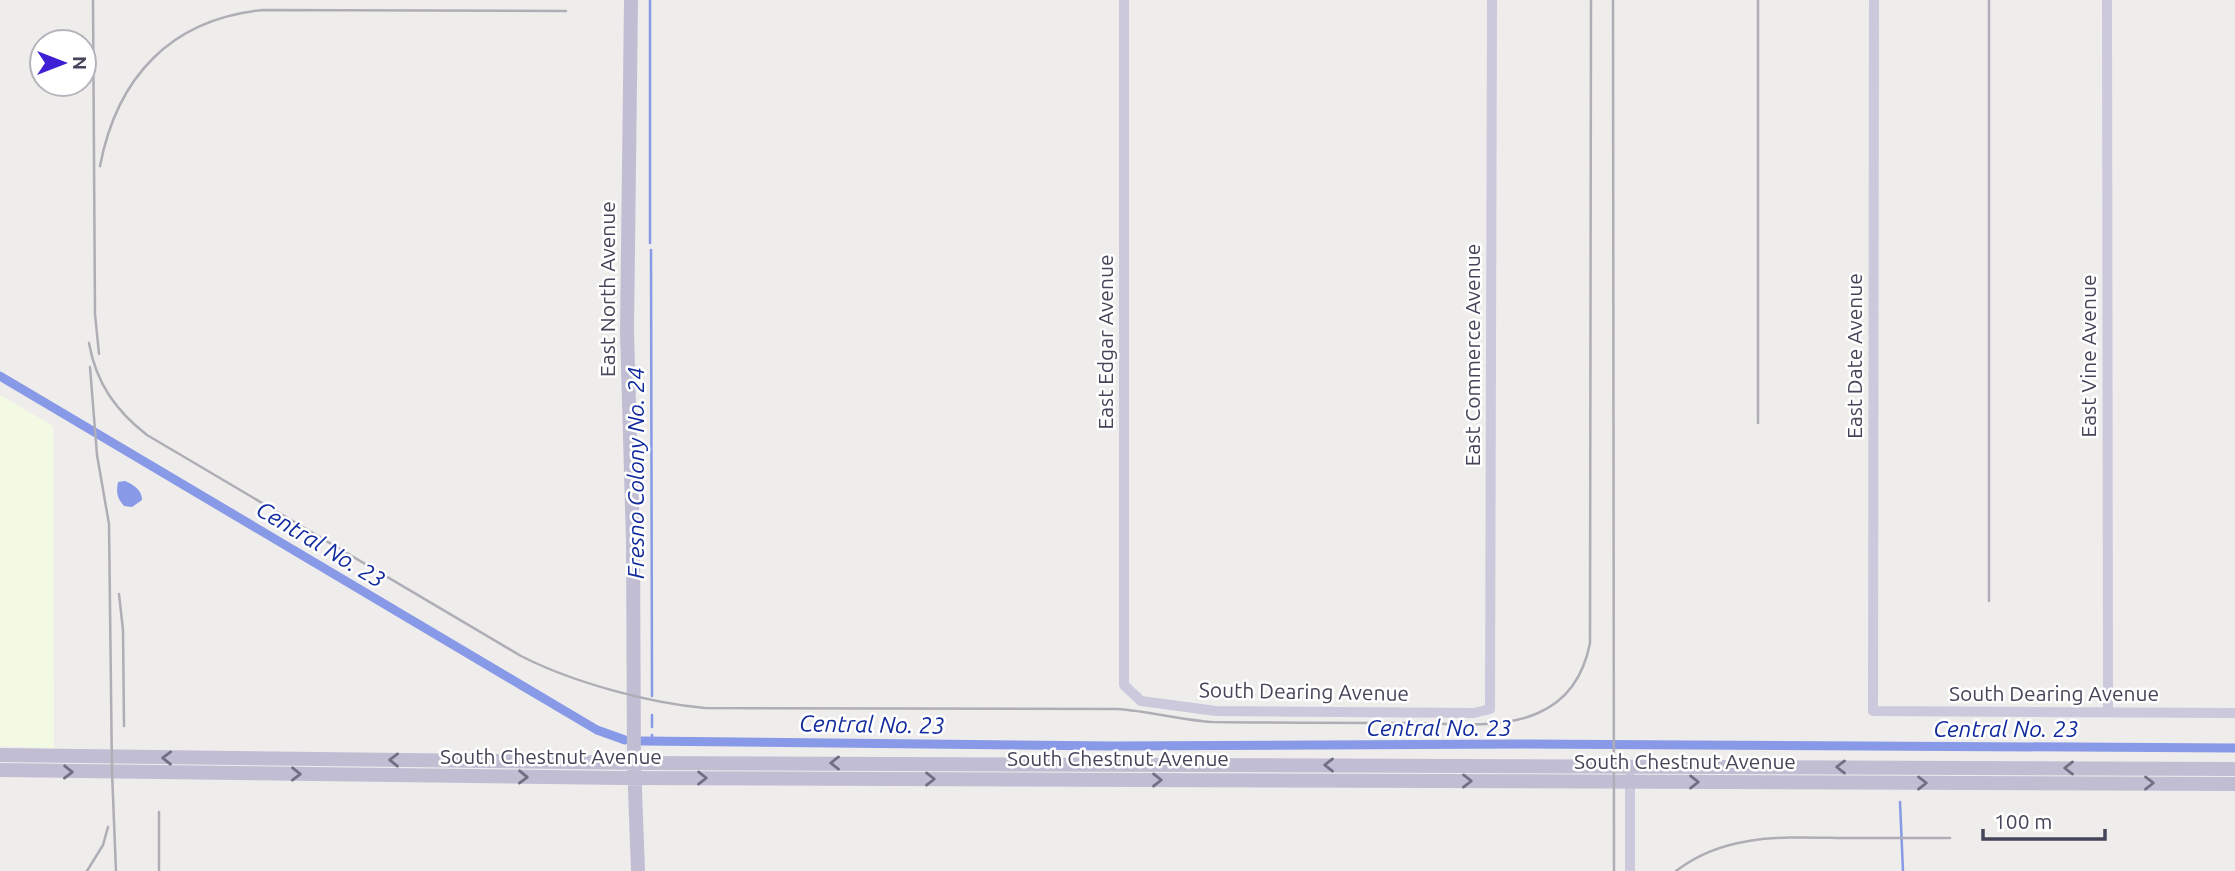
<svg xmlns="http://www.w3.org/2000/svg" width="2235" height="871" font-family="Ubuntu,sans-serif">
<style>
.commercial{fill:#f3fae3}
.water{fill:#8899e7}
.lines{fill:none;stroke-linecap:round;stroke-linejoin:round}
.stream{stroke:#8899e7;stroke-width:2.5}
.canal{stroke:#8899e7;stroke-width:9}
.street{stroke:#cbc9db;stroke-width:10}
.secondary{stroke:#c1bed4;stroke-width:14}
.rail{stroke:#afadb6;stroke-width:2.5}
.oneway{stroke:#716f83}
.labels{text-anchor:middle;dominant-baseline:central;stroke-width:5;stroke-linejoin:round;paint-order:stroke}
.street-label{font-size:21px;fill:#464458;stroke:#fff}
.water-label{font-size:23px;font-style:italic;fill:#112b9e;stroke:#fff}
</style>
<rect width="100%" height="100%" fill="#eeedeb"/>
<!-- commercial -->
<path class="commercial" d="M0,395L53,426L54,748L0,746Z"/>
<!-- water -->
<path class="water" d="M125,481C134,485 142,490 142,500L132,507L124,506C117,498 116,493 118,482Z"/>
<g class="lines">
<!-- stream -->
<path class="stream" d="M650,0V243
M651,250L652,696
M652,715V727
M652,735L653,741
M1900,802L1903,871"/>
<!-- canal -->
<path class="canal" d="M0,376L597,730L625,740
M642,741L1112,746L1520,744L2235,748"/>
<!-- street -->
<path class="street" d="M1124,0V685L1141,701L1216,711L1474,713L1490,709L1492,0
M1874,0L1873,711L2235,713
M2107,0L2108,712
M1630,777V871"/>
<!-- secondary -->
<path class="secondary" d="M631,0L627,332L633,542L634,763L638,871
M0,755L646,763L2235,769
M0,770L622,778L2235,784"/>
<!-- rail -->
<path class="rail" d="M93,0L95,314L99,354
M1613,0L1614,871
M1989,0V601
M100,166C117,77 171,19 263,10L566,11
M89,343C96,383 116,411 147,435L521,656C572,682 648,703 705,708L1117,709C1149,711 1180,720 1212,722C1278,723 1345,723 1411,723C1451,723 1501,730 1538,713C1568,700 1584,674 1590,643L1591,0
M90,367L97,455L109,524L112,772L116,871
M1758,423V0
M119,594L123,630L124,726
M159,812V871
M87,871L103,845L108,827
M1676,871C1725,833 1784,837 1842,838C1878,838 1914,838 1950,838"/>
</g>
<!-- one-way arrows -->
<defs><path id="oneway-chevron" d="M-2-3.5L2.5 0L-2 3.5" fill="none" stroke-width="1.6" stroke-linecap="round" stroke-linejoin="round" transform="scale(1.75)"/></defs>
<g class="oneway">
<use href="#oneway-chevron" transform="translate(167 758) rotate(-179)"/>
<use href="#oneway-chevron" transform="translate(394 760) rotate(-179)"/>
<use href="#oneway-chevron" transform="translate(835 763) rotate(-180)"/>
<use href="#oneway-chevron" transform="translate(1329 765) rotate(-180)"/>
<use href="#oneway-chevron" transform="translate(1841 767) rotate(-180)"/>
<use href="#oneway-chevron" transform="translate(2069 768) rotate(-180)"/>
<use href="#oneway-chevron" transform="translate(68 772) rotate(1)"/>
<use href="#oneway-chevron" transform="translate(296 774) rotate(1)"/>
<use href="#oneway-chevron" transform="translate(523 777) rotate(1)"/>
<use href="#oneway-chevron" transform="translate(702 778)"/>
<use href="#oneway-chevron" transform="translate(930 779)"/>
<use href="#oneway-chevron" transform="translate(1157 780)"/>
<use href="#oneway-chevron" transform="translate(1467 781)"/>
<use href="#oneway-chevron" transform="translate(1694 782)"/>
<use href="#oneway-chevron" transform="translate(1922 783)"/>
<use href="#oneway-chevron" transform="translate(2149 783)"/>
</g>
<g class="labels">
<!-- street labels -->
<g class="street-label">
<text transform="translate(607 289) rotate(-90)">East North Avenue</text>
<text transform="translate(1105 342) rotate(-90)">East Edgar Avenue</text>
<text transform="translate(1472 355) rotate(-90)">East Commerce Avenue</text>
<text transform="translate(1854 356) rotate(-90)">East Date Avenue</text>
<text transform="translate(2088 356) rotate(-90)">East Vine Avenue</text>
<text transform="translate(1304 691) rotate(1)">South Dearing Avenue</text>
<text x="2054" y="693">South Dearing Avenue</text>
<text x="551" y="756">South Chestnut Avenue</text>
<text x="1118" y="758">South Chestnut Avenue</text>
<text x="1685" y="761">South Chestnut Avenue</text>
</g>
<!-- water labels -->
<g class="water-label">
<text transform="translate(635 473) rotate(-90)">Fresno Colony No. 24</text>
<text transform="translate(321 544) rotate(31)">Central No. 23</text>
<text transform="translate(872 724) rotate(1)">Central No. 23</text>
<text x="1439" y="727">Central No. 23</text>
<text x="2006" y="728">Central No. 23</text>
</g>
</g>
<!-- north arrow -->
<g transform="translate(63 63) rotate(90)"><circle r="33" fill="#ffffff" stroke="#b5b4bc" stroke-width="2"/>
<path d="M0-5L12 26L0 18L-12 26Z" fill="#3e1fd4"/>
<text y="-10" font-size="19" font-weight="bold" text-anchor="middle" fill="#464458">N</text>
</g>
<!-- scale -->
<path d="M1983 829v10h122v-10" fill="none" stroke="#464458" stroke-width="3.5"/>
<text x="1994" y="829" font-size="21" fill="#464458" stroke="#ffffff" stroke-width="5" paint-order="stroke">100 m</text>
</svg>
